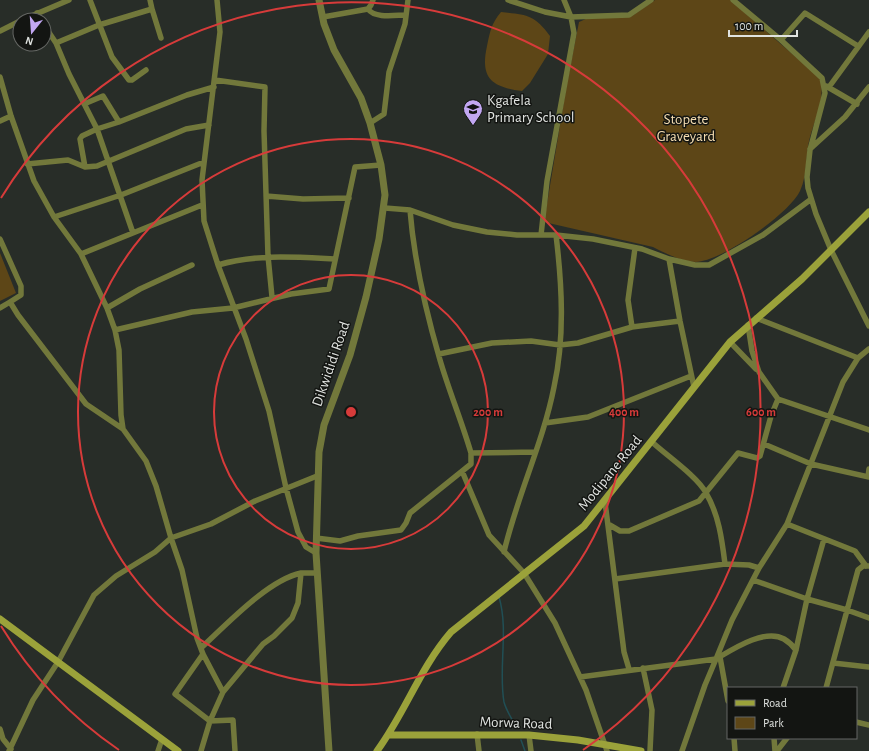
<svg xmlns="http://www.w3.org/2000/svg" width="869" height="751" font-family="'Alegreya Sans',sans-serif">
<style>
.green{fill:#5d4617}
.lines{fill:none;stroke-linecap:round;stroke-linejoin:round}
.stream{stroke:#214f55;stroke-width:1.5}
.minor{stroke:#72783b;stroke-width:5.5}
.tertiary{stroke:#72783b;stroke-width:7}
.secondary{stroke:#9ba23a;stroke-width:7}
.ring{fill:none;stroke:#d73b3a;stroke-width:2}
.labels{text-anchor:middle;dominant-baseline:central;stroke-width:3;stroke-linejoin:round;paint-order:stroke}
.poi-label{font-size:15px;fill:#e0e3e0;stroke:#131512;text-anchor:start}
.park-label{font-size:15px;fill:#f5ddb1;stroke:#131512}
.street-label{font-size:15px;fill:#e0e3e0;stroke:#131512}
.centre{fill:#d73b3a;stroke:#131512;stroke-width:2}
.ring-label{font-size:12px;text-anchor:middle;font-weight:bold;fill:#d73b3a;stroke:#131512;stroke-width:3;stroke-linejoin:round;paint-order:stroke}
</style>
<rect width="100%" height="100%" fill="#282d28"/>
<!-- green -->
<path class="green" d="M655,0H730L820,78C826,96 815,119 810,137C805,155 808,174 800,191C789,214 722,261 696,262C682,262 665,253 653,247L544,222L567,83L579,22L588,18L632,16Z
M501,12C526,15 534,14 550,36L548,54L530,83L522,91C491,87 480,78 487,46C490,32 491,24 501,12Z
M0,253L16,293L0,301Z"/>
<g class="lines">
<!-- stream -->
<path class="stream" d="M499,597C509,631 498,668 504,702C506,710 512,719 516,727
M521,740L525,751"/>
<!-- minor -->
<path class="minor" d="M90,0L112,57L129,80H132L146,70
M217,0L220,32L202,180L204,221L218,265L246,339L269,411L286,488L298,532L306,547L316,553
M508,0L545,12L571,17L629,15L651,0
M733,0L781,40L822,78L825,93L810,150L807,177L808,188L816,214L831,250L869,326
M152,9L161,38
M368,9C375,19 396,15 406,15
M37,13L41,20
M323,17L368,9L371,5L373,0
M22,20L69,0
M44,25L56,43L69,74L97,129L82,136L80,139L85,167
M0,31L20,21
M781,40L805,13L858,46
M56,43L99,25L152,9L150,0
M0,77L11,116L34,181L54,217L81,254L107,308L115,330L119,350L121,415L123,429L146,461L156,486L171,538L155,552L116,576L94,595L58,662L33,700L9,751
M215,80L265,87L264,131L268,256L272,297
M826,86L857,104
M829,87L869,32
M84,104L103,96L119,122L187,95L214,87
M0,121L11,116
M119,122L97,129L133,233
M370,123L384,114L389,72L405,24L408,0
M810,149L845,117L869,87
M27,164L68,160L85,167L97,166L186,129L209,125
M266,196L303,199L349,198
M385,208L410,210L453,225L487,232L517,235H556L593,239L642,249L669,259L695,265H709L763,235L810,200
M54,217L121,195L204,162
M541,235L547,181L574,33L571,17L564,0
M0,239L21,286V295L10,302L18,315L86,404L123,429
M81,254L202,205
M669,259L680,321L694,387
M218,265C256,254 294,257 334,259
M0,308L10,302
M107,308L140,289L192,265
M756,318L858,358
M748,325L752,351L759,372L778,399L869,430
M632,327L628,300L635,248
M115,330L192,312L233,308L291,294L329,289L355,167L381,165
M730,342L756,369
M439,354L492,343L531,341L560,345L578,343L632,327L680,321
M545,423L588,417L691,376
M652,442C666,455 698,477 706,493C719,515 722,540 725,564
M764,444L811,464L869,477
M471,453L535,452
M462,471L489,535L524,573L555,623L586,690L607,751
M868,477L869,469
M605,502L624,652L629,669
M608,524L620,531H629L699,501L738,453L757,458L760,456L771,416L778,399
M787,524L855,551L866,566
M316,538L340,541L358,536L401,530L406,523L410,513L471,464V453C462,422 449,391 440,360C426,312 414,260 410,210
M504,552C517,496 543,443 554,387C565,337 562,285 556,235
M301,573H317
M615,579L725,564L749,565L759,568
M753,580L807,599L824,539
M201,648C226,625 268,580 301,573L298,603L292,618L274,636L263,644L223,692
M203,654L175,694L210,721L233,720L235,751
M720,657L728,701
M716,659L732,620L759,568L787,524L843,382L858,358L869,349
M716,659C733,649 765,628 784,639C789,642 793,646 796,650
M833,663L869,667
M643,668L652,710L650,751
M580,677L716,659L705,685L682,751
M783,688L796,650L807,599L847,610L869,618
M826,688L858,570L863,566H869
M856,722L869,725
M0,729L3,739L11,749
M477,734L479,751
M529,735L531,751
M734,738L735,751
M774,738L775,751
M158,751L162,739
M201,751L210,721L223,692L203,654L197,638L182,570L171,538L211,524L255,501L317,476
M777,751L787,738"/>
<!-- tertiary -->
<path class="tertiary" d="M319,0L324,24L334,50L361,98L370,123L381,165L385,195L379,239L366,297L350,355L324,425L319,452L316,553L329,751"/>
<!-- secondary -->
<path class="secondary" d="M0,619L178,751
M388,735H529L578,740L641,751
M377,751C405,713 420,668 451,632L584,526L730,342L802,279L869,212"/>
</g>
<!-- distance rings -->
<g class="ring">
<circle cx="351" cy="412" r="137"/>
<circle cx="351" cy="412" r="273"/>
<path d="M119 750A410 410 0 0 1 1 626M1 198A410 410 0 1 1 583 750"/>
</g>
<!-- icons -->
<defs>
<g id="school-pin" transform="scale(1)"><path d="M0 17L-7.5 6A9.5 9.5 0 1 1 7.5 6Z" fill="#c2a7f2" stroke="#131512"/><path d="M0-5L7-2L0 1L-7-2ZM-4 1L0 2.5L4 1V4Q0 6-4 4Z" fill="#111"/></g>
</defs>
<g fill-rule="evenodd">
<use href="#school-pin" x="473" y="109"/>
</g>
<g class="labels">
<!-- poi labels -->
<g class="poi-label">
<text x="487" y="100">Kgafela<tspan x="487" dy="17">Primary School</tspan></text>
</g>
<!-- park labels -->
<g class="park-label">
<text x="686" y="119">Stopete<tspan x="686" dy="17">Graveyard</tspan></text>
</g>
<!-- street labels -->
<g class="street-label">
<text transform="translate(331 364) rotate(-71)">Dikwididi Road</text>
<text transform="translate(610 473) rotate(-51)">Modipane Road</text>
<text transform="translate(516 723) rotate(2)">Morwa Road</text>
</g>
</g>
<circle cx="351" cy="412" r="6" class="centre"/>
<g class="ring-label">
<text x="488" y="416">200 m</text>
<text x="624" y="416">400 m</text>
<text x="761" y="416">600 m</text>
</g>
<!-- legend -->
<rect x="727" y="687" width="130" height="52" fill="#131512" stroke="#656764"/>
<rect x="735" y="700" width="20" height="6" fill="#9ba23a" stroke="#656764"/>
<text x="763" y="707" font-size="12" fill="#e0e3e0">Road</text>
<rect x="735" y="717" width="20" height="12" fill="#5d4617" stroke="#656764"/>
<text x="763" y="727" font-size="12" fill="#e0e3e0">Park</text>
<!-- north arrow -->
<g transform="translate(32 32) rotate(197)"><circle r="19" fill="#131512" stroke="#656764"/>
<path d="M0-3L7 15L0 10L-7 15Z" fill="#c2a7f2"/>
<text y="-6" font-size="11" font-weight="bold" text-anchor="middle" fill="#e0e3e0">N</text>
</g>
<!-- scale -->
<path d="M729 30v6h68v-6" fill="none" stroke="#e0e3e0" stroke-width="2"/>
<text x="735" y="30" font-size="12" fill="#e0e3e0" stroke="#131512" stroke-width="3" paint-order="stroke">100 m</text>
</svg>
